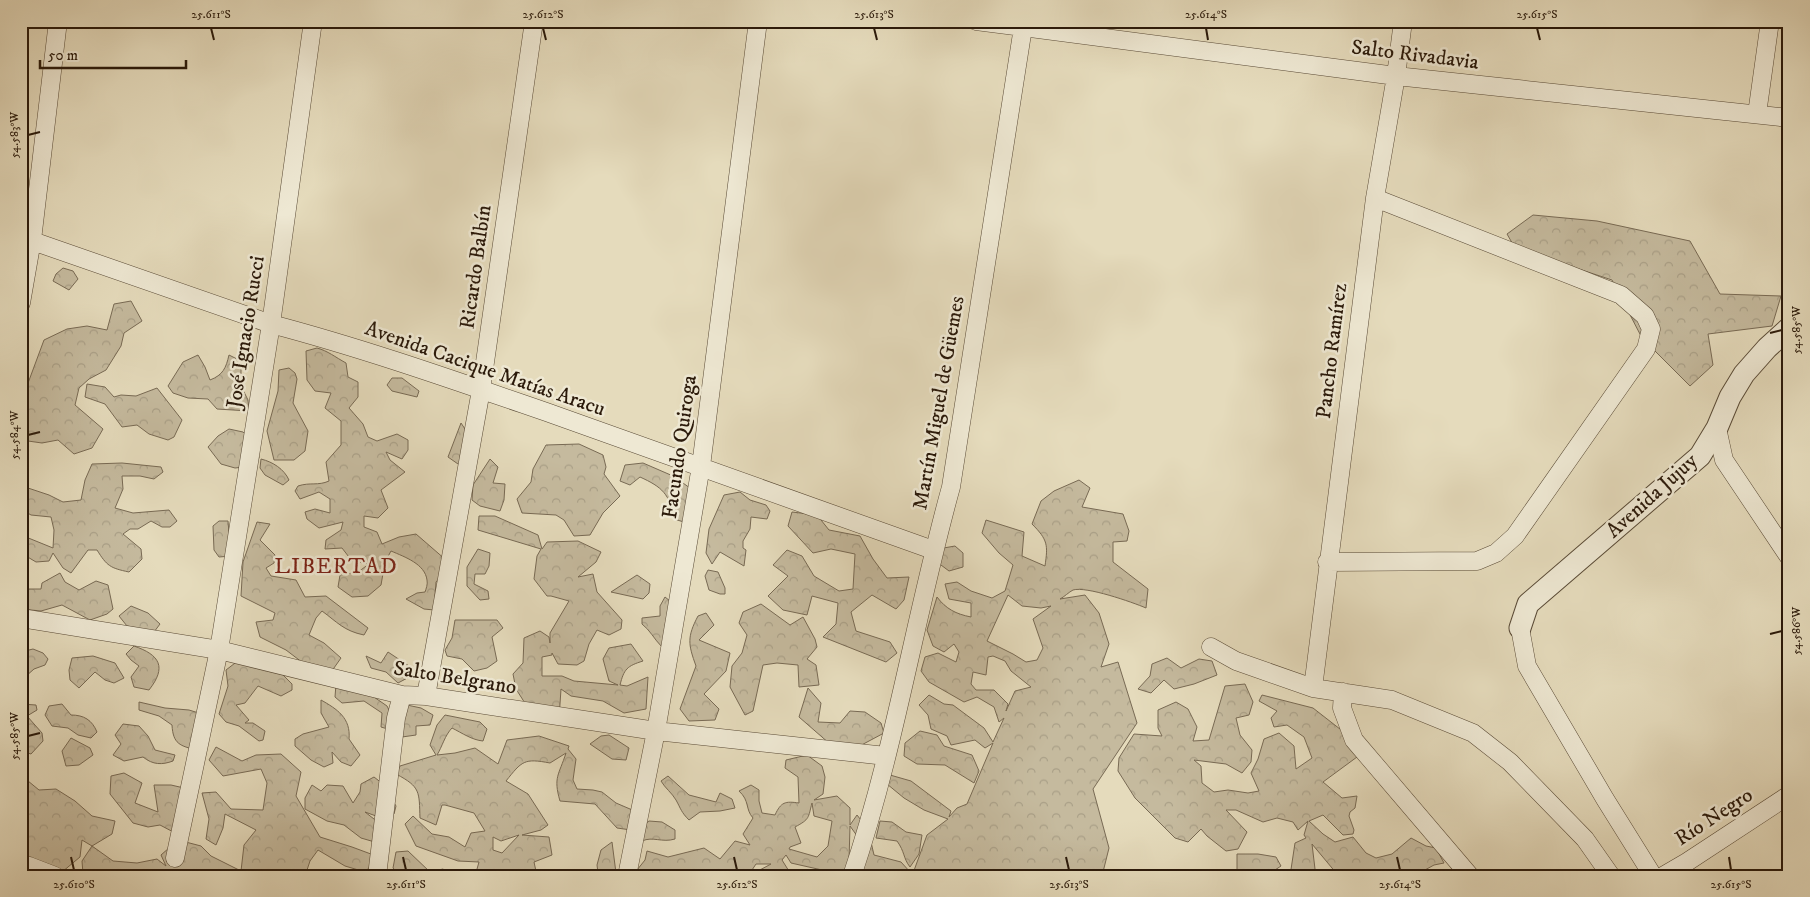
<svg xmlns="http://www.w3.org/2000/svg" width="1810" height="897" font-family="'IM FELL DW Pica',serif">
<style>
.forest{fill:url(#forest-crowns);stroke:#786a54;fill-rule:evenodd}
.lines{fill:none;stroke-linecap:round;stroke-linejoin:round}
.minor-casing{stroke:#594a36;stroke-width:19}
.tertiary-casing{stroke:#594a36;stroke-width:23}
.minor{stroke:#eee8d3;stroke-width:18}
.tertiary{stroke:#eee8d3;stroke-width:21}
.ticks{fill:none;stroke:#2a190a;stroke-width:2}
.labels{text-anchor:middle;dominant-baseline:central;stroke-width:5;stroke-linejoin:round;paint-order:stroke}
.street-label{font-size:21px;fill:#2a190a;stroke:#eee8d3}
.neighbourhood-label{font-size:22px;letter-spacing:1px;fill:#7a1f14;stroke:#eee8d3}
.neatline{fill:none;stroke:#2a190a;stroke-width:2}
.ticks-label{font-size:12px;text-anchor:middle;fill:#2a190a}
</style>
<defs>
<pattern id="forest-crowns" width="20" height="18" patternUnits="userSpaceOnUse" patternTransform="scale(1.25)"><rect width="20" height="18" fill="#c5ba9e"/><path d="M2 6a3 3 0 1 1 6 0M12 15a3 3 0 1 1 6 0" fill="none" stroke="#a99f87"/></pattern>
</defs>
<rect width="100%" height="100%" fill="#e5dbbc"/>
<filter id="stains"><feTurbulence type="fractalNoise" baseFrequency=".004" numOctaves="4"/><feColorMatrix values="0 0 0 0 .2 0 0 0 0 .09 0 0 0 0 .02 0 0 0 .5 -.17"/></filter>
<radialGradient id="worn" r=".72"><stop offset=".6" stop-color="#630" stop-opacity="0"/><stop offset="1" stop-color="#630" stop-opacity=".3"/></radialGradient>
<!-- forest -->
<path class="forest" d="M1533,215L1597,221L1690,241L1720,294L1781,296L1772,326L1708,334L1713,365L1690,386L1642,338L1612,280L1515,248L1507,234Z
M63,268L73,271L78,279L69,290L53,281L56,274Z
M131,301L142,321L124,333L121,346L106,370L89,379L79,388L75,405L103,429L92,448L74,454L58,440L42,443L21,440V402L44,340L67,329L87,326L107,330L114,304Z
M317,348C328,351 335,357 346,363L348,377L358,382V397L349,408L363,424L368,437L377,441L397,434L408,440V450L402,459L386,452L390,460L405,472L381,490L388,508L378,518L364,516V527L377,532L382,544L399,537L416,534L446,560L447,569L436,582L434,610L424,609L406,599L417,593L425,592C426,589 428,584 427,580C425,564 405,557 391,551L385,562L381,585L368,596L352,597L338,587L340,575L358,572L369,564L352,561L342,548L325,549L326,540L341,530L343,522L319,528L307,519L305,512L315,509L330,513V499L319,492L300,499L295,491L298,486C310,482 318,486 329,481L326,462L341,445V421L325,408L331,393L315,391L307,380L306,351Z
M198,355L205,367L210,380C223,375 226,368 229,355L241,361V386L248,400L249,411L217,409L208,399L188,398L173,393L168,386L183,362Z
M289,368L295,373L297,379L293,403L308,431L305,451L294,460H274L267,431L278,391L279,370Z
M392,378H402L419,391L417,397L392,391L387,385Z
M87,384L105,387L114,397L121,395L136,396L157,388L182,420L174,437L168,440L149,434L137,425L122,427L105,404L85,397Z
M461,423L465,429L466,462L458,464L448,457Z
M229,429L243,432L257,445L259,458L253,466L235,468L221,464L208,447L218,436Z
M579,444L603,455L606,467L604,474L620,496L603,513L590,535L574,536L564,520L556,515L522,513L517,499L531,482L533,469L546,445Z
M261,459C273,462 284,469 289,480L283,485L265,475L260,468Z
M490,459L498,467L493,483L505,484L504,500L500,511L480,506L472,500L473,485Z
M122,463L161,467L163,472L154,479L140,476H122L123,489L115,508L133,513L169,510L177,521L170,527H162L151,521L138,529H130L123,534L141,549L142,559L129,572C110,568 107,566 97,550H88L71,573L63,568L53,553L49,561L36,562L26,556H21V535L53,548L54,530L51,517L31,515L21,509V494L28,488L49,495L63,502L81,500L85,480L92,464Z
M643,463L673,476L690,488L687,523L674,519C670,494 662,487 640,477L630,485L620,481L625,465Z
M1079,480L1090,488L1082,507L1123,514L1129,531L1127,541L1113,542V562L1148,589L1146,608C1132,602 1086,586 1073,590C1069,592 1064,597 1060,599L1085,595L1099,613L1109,644L1101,667L1118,662L1137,723L1093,789L1109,848L1102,876H912L927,835L948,819L924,810L904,798L887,784L890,775L911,781L951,811L949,817L957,808L967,804L993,743L985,748L975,740L951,745L947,736L931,729L928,715L919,705L929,695L944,704L953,705L984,728L993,742L1004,718L999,722L994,707L977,697L964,702L929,682L921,671L925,657L938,653L956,662L959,652L954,644L944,652L933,646L927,630L937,597C946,609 956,614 971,617V603L949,599L945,584L957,582L971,591L992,598L1005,591L1013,565L999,553L982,533L986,520L1024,532L1022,556L1045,566C1048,545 1048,540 1032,524L1041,501L1054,491ZM1008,595L1022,606L1041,608L1051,606L1033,619L1043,648L1037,660L1026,662L1013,654L987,641ZM993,656L1005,661L1011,671L1031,687L1015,691L1006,711L1008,704L994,690H976L971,684L973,672L986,675L988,657Z
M740,492L750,500L766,505L770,511L767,519L751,517L750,529L743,541V548L746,550L744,566L720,552L712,564L706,553L709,529L724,495Z
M792,512L817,515L829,530L860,536L873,559L887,578L909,577L904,600L896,609L872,595L851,612L856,631L890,642L897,653L886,662L823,637L836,624L838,603L812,596L807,615L783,610L768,596L788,576L773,565L787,550L802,556L814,576L839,591L853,589L855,554L831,549L813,553L788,526Z
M479,516H495L538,535L542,549L547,542L578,541L601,552L596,562L578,577L593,574L597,592L622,620L621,629L609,635L597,630L589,644L584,661L577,665L558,664L552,653V655L542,657V676H562L574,681L618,685L609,681L603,659L609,648L631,644L643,661C627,666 624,669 620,685L627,686L648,677L646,709L624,713L603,701L571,696L561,689L559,719H535L516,689L513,674L523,663L524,638L540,631L549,637L550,643V633L569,601L551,596H547L534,579L537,556L541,549L478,530Z
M219,521H228L231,556L219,557L214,550L213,526Z
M257,522L270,524L260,540L275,555L274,563L266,568L271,576L296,580L305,597L326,596L368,628L364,635C344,631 337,622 322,611L316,618L309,635L324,643L341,658L329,675L311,669L286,650L260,637L256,622L273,620L275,613L241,596L243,562Z
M955,546L963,553V567L949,571L937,562L938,549Z
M478,549L490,553L489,566L485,574H475L474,584L488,591L489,599L480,600L467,586V567Z
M708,570L718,572L725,588V594H720L709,590L705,576Z
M60,573L65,582L79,590L96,581L108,585L113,609L107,614L90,620L62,605L41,611L21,609V586L26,589H41L42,583Z
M637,575L650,584L649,593L643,599L611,592Z
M665,597L675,605L662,647C654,639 650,630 642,624V618L660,616V606Z
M761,604L790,625L803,617L815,639L817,647L807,659L816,665L819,685L799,687L798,665L777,663L763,665L753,711L745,715L730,687L732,666L742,653L747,635L739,623L743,612Z
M131,606L148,613L160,624L154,632L127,626L119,616Z
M706,613L714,625L699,640L730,653L726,671L704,694L719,709L715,720L689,721L680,709L696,666C688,644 687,637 698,616Z
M455,620H497L503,628L492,637L497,661L487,668L474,671L462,659L447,656L445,650L452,638Z
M134,646C160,655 167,667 149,690L134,687L131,677L139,666L131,660L126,654Z
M33,649L43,653L48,659L45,665L34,669L25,677L21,676V652Z
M388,652L409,666L413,675L398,683L386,672L371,668L366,656L381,663Z
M93,656L115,663L124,678L114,683L105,680L95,672L79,688L70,680L69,670L72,658Z
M1167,658L1181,668L1199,659L1212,661L1217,675L1194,684L1174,689L1164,680L1151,693L1138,689L1150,676L1152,664Z
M239,660L277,669L292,684V690L281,696L258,686L245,703L236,705L249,720L245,723H253L265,731L263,740L259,741L239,726L226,722L219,714L228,686L226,670Z
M336,684L374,697L387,706L396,724L391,730L381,727L382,713L364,701L342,703L335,697Z
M1245,684L1253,702L1249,715L1236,718L1240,735L1252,750L1251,762L1242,773L1226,764L1194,760L1201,766L1202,783L1214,792L1228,790L1248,793L1259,791L1251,773L1258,759L1264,739L1279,733L1294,746L1296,769L1312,758L1304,737L1287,725L1274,727L1271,718L1277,711L1259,701L1262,695L1313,708L1354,740L1357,757L1323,782L1342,798L1357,796L1355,808L1350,812L1349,816L1354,830L1353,834L1343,835L1323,815L1309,821L1323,834L1335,842L1353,837L1366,853L1376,858L1392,854L1411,838L1426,846L1436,848L1444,863L1434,865L1414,876H1386L1378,872L1373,876H1340L1337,874L1312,844L1315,869L1319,876H1290L1295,843L1306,838L1304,835L1308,821L1298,830L1293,822L1277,818L1263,822L1236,810H1226L1247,832L1238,849L1226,851L1207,836L1201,829L1188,842L1175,838L1135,798L1118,771L1119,758L1134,734L1162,736L1158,728V710L1176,702L1188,709L1197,727L1193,741L1209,740L1225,686Z
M808,688L821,703L818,722L840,723L850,711L865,712L881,723L884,733L854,749L830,744L799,717Z
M321,700C337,709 351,718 349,739L360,755L351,766L341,762L332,752L333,763L324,767L311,760L295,746V739L303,734L329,727L321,713Z
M139,702L165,708L189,710L202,714L197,750C180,746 173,744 172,725L159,716L139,710Z
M21,704L36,705L37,710L27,716L42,733L43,741L31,754L21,751Z
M62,704L71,715C84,715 92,720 97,732L91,738L78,735L68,728L52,726L45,715L49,706Z
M407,705L421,708L433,715L430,725L416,726V735L402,737L396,718Z
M445,715L480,722L487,729L483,741C472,740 462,733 452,728C445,735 442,747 437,755L455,753L475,748L498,764L507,740L539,736L569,746L568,749L576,759L573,780L577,789L593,790L602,792L616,803L637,812L631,830L617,828L595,804L560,801C553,777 559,775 566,753L550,763C524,758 522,761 506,781L528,794L548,825L541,830L522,835L549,837L552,855L534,862L537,876H475L479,862L458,861L416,846L405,824L413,816L432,834L449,837L465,847L471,833L485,831L474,813L445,805H442L436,825L420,818C419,792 421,787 396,774L400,766L436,755L430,745L437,725ZM519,835L502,853L493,850V837L501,841Z
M123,724L139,726L148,736L155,750L175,755L173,761C162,765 153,765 143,757L124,761L113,755L121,744L115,735Z
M920,731L937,735L944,746L972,755L979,771L974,783L945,765L917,764L904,756L905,743Z
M609,735L629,748L626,760L612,759L590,744L601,736Z
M71,738L90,748L93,755L79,765L66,766L62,751Z
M216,747L242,761L256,755L281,754L301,772L296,796L320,837L352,847L379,857L365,872L345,866L318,850L310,861L305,876H96L83,874L82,861L92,846L82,840L80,857L62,872L21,857L22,776L39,790L56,789L75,801L92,816L115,821L112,834L92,846L113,861L137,863L157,859L166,866L161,855L178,840L201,846L211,856L241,871L244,845L256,830L225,814L223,828L216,845L206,839L209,819L202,793L216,792L231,809L263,810L267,783L261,769L223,776L209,760Z
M807,755L822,766L825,777L823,794L814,800L837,796L850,808V825L857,815L868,829L874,855L901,862L911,873L910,876H892L886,871L875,876H857L860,840L850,826L849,861L844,876H819L822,870L791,863L786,855L782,860L792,876H756L758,871L771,864H756L748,876H640L637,870L645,860L647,851L668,857L704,848L720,859L735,841L750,845L743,834L753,818C745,809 750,801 739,791L751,785L759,790V801L762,813L775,815C781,802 785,801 799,803L798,777L785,768L786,760ZM812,803L814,816L832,821L828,846L817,857L789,849L790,847L801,843L795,827C810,819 808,818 812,803Z
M124,773L142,783L135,803L158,812L154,785H171L184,788L191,803V824L179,835L160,825L148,827L133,823L110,794L111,776Z
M668,776L689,795L716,802L720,793L732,799L735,808L720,811L700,812L689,820C681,812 681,809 676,800C672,793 665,788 661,781Z
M374,777L383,784L396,806L394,814L387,820L365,812L383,826L385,845L361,838L344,825L327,821L305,809V798L312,785L321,791L327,785L343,786L353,803L360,792L361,784Z
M649,821L662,822L675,830V839C662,843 653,836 642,841L641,827Z
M880,821L892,822L906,832L922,835L919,854L910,867C903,858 905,852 897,841L876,838Z
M612,842L616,873C609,877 605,876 598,873L597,865L601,850Z
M408,851L430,872L443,869L452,876H400L393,868L396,852Z
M1237,854H1258L1276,857L1281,866L1269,874L1237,876Z"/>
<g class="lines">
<!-- minor casing -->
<g class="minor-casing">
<path id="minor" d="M976,21L1396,76L1789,118
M1757,114L1770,21
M21,237L271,324C366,349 459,382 552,414C679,459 806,504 933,550
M21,303L32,240L58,21
M1717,428L1724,460L1789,557
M1327,562L1477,561L1496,553L1515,536L1646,349L1651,329L1645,316L1621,295L1375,198
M21,618L219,650L402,695L426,696L656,731L886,756
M1520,628L1527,666L1605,799L1653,876
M1211,647L1236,661L1313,688L1392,700L1473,733L1510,762L1585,839L1611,876
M1313,688L1375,198L1396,76L1403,21
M1343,692L1342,708L1354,740L1470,876
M426,696L481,390L534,21
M175,858L219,650L271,324L313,21
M21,865L29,866L55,876
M377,876L396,718L402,695
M627,876L656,731L701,466L758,21
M852,876C895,749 915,616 951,487L1024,21
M1663,876L1687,862L1789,795"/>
</g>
<!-- tertiary casing -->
<g class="tertiary-casing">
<path id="tertiary" d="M1520,628L1528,604L1700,456L1717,428L1730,397L1744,374L1767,348L1789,328"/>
</g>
<!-- minor -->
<use href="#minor" class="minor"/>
<!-- tertiary -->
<use href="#tertiary" class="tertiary"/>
</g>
<!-- ticks -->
<path class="ticks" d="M211,28L214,40M543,28L546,40M874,28L877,40M1206,28L1208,40M1537,28L1540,40M28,135L40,132M1770,333L1782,330M28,435L40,432M1770,634L1782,631M28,736L40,733M71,857L74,870M403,857L406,870M734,857L737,870M1066,857L1069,870M1397,857L1400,870M1729,857L1731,870"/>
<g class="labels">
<!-- street labels -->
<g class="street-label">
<text transform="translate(1415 55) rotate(7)">Salto Rivadavia</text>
<text transform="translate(476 267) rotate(-82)">Ricardo Balbín</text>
<text transform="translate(246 332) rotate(-81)">José Ignacio Rucci</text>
<text transform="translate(1332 351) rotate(-83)">Pancho Ramírez</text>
<text transform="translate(485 369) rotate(19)">Avenida Cacique Matías Aracu</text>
<text transform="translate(939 403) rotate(-80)">Martín Miguel de Güemes</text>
<text transform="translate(680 447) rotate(-82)">Facundo Quiroga</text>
<text transform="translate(1652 496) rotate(-42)">Avenida Jujuy</text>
<text transform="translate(455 678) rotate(9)">Salto Belgrano</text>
<text transform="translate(1714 817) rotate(-33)">Río Negro</text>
</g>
<!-- neighbourhood labels -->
<g class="neighbourhood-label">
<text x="336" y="566">LIBERTAD</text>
</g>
</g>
<!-- margin -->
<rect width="1810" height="897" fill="none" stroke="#e5dbbc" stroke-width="55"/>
<!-- scale -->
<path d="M40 60v8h146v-8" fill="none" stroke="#2a190a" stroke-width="2.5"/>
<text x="48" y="60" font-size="15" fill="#2a190a" stroke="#eee8d3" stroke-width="4" paint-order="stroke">50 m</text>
<rect x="28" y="28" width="1754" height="842" class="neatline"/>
<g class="ticks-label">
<text x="211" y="18">25.611°S</text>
<text x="543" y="18">25.612°S</text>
<text x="874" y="18">25.613°S</text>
<text x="1206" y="18">25.614°S</text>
<text x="1537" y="18">25.615°S</text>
<text transform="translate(14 135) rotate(-90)" y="4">54.583°W</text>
<text transform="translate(1796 330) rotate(-90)" y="4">54.585°W</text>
<text transform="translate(14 435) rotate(-90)" y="4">54.584°W</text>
<text transform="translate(1796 631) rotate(-90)" y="4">54.586°W</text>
<text transform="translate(14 736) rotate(-90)" y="4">54.585°W</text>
<text x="74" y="888">25.610°S</text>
<text x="406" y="888">25.611°S</text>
<text x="737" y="888">25.612°S</text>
<text x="1069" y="888">25.613°S</text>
<text x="1400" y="888">25.614°S</text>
<text x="1731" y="888">25.615°S</text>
</g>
<rect width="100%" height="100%" filter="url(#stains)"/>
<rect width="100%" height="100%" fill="url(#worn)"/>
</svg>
